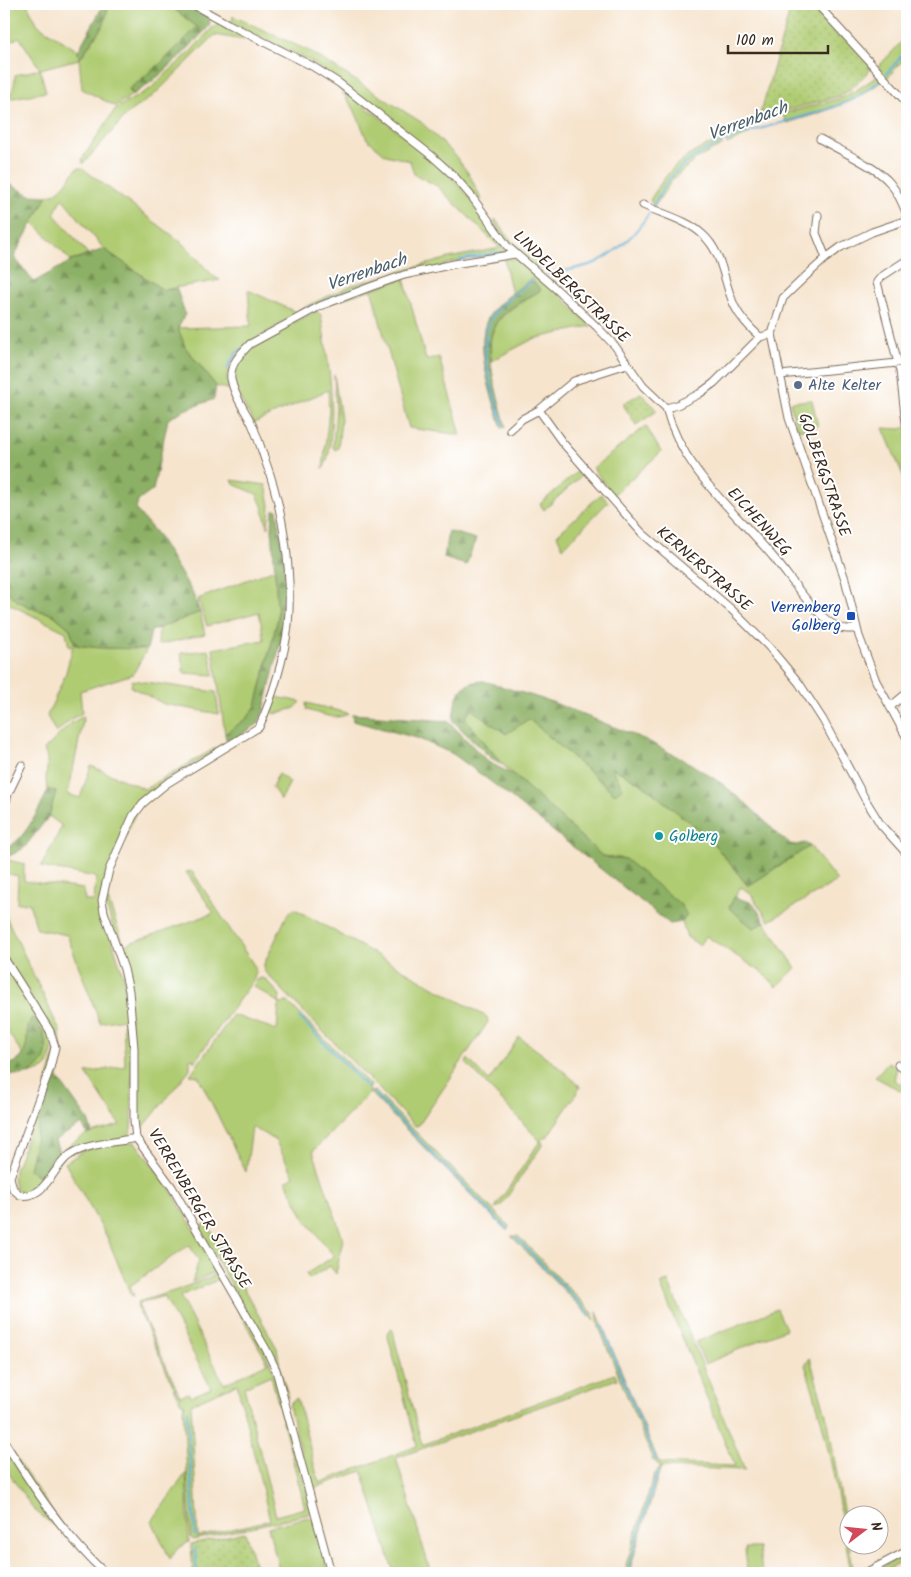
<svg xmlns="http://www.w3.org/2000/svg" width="911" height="1577" font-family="Kalam,sans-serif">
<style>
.grass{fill:#b0cc73;stroke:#767b48;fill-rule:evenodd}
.forest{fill:url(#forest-firs);stroke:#646d42}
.park{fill:url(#park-dots);stroke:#767b48}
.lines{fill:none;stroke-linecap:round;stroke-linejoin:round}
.stream{stroke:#60add9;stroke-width:2}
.minor-casing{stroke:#7c6b5b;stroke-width:9}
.minor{stroke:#fff;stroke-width:7}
.service-dot{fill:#5c6f8a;stroke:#fff;stroke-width:2}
.transit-dot{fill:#1a4fb4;stroke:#fff;stroke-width:2}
.culture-dot{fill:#0f9aa8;stroke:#fff;stroke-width:2}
.labels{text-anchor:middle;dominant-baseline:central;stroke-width:4;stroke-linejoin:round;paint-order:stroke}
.street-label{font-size:16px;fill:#3b2a1e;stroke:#fff}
.service-label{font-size:16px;fill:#4e5e75;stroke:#fff;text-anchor:start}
.transit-label{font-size:16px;fill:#164399;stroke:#fff;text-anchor:end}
.culture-label{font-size:16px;fill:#0d838f;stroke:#fff;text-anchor:start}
.water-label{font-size:18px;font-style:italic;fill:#4a5e69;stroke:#fff}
</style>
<defs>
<pattern id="forest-firs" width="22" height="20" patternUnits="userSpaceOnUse" patternTransform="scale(1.25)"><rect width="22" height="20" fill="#8cb065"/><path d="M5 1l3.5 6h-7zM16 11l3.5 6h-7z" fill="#748f53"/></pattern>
<pattern id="park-dots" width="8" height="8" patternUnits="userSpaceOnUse" patternTransform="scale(1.25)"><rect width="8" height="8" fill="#b0cc73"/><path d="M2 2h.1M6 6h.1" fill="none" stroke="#98af63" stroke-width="1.8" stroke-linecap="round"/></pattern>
</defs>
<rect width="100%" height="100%" fill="#fff"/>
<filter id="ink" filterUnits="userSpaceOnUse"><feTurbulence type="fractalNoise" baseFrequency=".02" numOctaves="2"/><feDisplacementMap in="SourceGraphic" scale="10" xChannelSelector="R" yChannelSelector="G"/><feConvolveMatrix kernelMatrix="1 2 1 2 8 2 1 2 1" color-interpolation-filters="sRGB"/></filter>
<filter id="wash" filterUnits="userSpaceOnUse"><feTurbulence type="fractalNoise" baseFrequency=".0096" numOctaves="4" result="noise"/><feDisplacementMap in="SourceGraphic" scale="20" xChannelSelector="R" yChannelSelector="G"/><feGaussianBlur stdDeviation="1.12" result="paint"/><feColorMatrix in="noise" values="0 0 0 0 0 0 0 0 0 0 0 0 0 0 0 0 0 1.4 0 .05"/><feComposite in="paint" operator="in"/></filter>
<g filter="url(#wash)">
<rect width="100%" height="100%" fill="#f6e4cd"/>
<!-- grass -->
<path class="grass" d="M12,4H27L38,25L78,51L80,59L104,24L109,4H168L197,27L159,65L129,89L132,95L115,106L82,89L79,59L40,69L46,92L7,99C13,91 15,85 15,75L40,69L19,37L4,46V19L7,17Z
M233,16L309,51L421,122L453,153L469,174L482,200L475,196L456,174L313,63L300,56L235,25L232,21Z
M221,24L245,35L244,40L215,35L153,96L129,112L83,164L82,159L116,108L150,89L191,51L212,28Z
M907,36V56L887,78L878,67Z
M879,75L883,80C853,104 823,112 787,123L782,114L841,98L855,91Z
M337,85C375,115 419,144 453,179C473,199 488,223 504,246V251L500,254L454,262L306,311L299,310L352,285L449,258L500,248L437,186L414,174L410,161L386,155L367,139L354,109Z
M746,127L749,134L727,144L725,138L728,135Z
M717,141L723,145L696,159L673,179L654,207L650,200C656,191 661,182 668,174C680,159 700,148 717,141Z
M77,168H82L184,244L213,276L220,280L163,290L104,249L62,198L54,214L88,254L71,261L33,222L47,196C61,193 69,179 77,168Z
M495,219L512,241L542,268H536L509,244L495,224Z
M504,259H517L551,286L591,326L533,339L491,361C491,355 490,348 490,341C494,314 521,303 541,290L531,279L512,294Z
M404,278L426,360L439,357L461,435L409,428L371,288Z
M248,290L296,312V316C275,329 227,350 227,379C227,383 228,387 229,390L216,386L185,347L178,328L251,326Z
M317,311L321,315C327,354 334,392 331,431C330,445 330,457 323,469L329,410L328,390L254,423C247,409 234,393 233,377C232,347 295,323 317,311Z
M334,375L341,419L338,448L335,450L333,447L336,409Z
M812,400L818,426L797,430L790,402Z
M646,426L661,452L613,495L593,468Z
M907,427V485L883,428L900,429Z
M580,469L583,474L544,510L540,504Z
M232,480L266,485L270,505L268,528L262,506L257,494L235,485Z
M601,494L608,502L563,548L557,535Z
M275,569L278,618L256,706L247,718L225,734L213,649L264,640L259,612L207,626L198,599Z
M4,588L16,600L36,610L52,614L70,629L75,645L100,648L147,649L133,674L80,691L82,713L70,720L56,733L47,716L65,676L73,646L69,647L66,632L11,605L4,599Z
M200,612L205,634L158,645L159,628Z
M209,650L214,675L184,673L181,653Z
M132,680L216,692L219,714L164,704L131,687Z
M272,696L301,702L295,708L275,714C267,709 270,703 272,696Z
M306,703L348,713C338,722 319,713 307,710Z
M471,708L529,719L615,794L610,766L642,784L709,838L748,886L810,846L837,881L769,921L750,893L741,887L729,907L753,928L765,922L796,968L777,987L763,973L706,936L699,945L687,937L682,922L687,915L625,859L602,856L503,765L465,718Z
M84,716L68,794L80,798L91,766L145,789L224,743L223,747C196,763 165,778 141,800L99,899L124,978L132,1046V1122L130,1134L127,1137L68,1154L65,1148L87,1134L120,1125L86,1073L125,1066L123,1019L100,1023L67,935L37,929L29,903H17L18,876L4,873V859L24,864V881L83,889L85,901H94L96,877L41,867L62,826L49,816L56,791L48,790C42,775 52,765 44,750L71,723Z
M278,774L290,782L281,800L272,787Z
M190,871L193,873L255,967L256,972L254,979L194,1062L193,1058L190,1059V1069L142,1129H137L127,969L105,903L108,900L124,945L214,913L186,872Z
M295,909L487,1017L488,1022L419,1125L415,1126L264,971V964L288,913Z
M4,912L60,1031L61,1053L58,1078L51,1087L46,1085L57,1046L53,1031L4,955Z
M4,962L49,1032L53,1048L48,1065L44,1069L29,1074C49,1058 49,1053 42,1029L27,1026V1047L23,1055L4,1026Z
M261,978L265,979L280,995L279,1003L283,1004L285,1002H288L370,1085L368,1090L370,1092L375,1091L509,1226L507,1231L370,1093L313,1151L343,1239L336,1274L330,1266L309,1279L306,1274L334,1256L306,1221L286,1181L294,1176L275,1140L252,1127L246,1172L198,1076L190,1075L233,1015L277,1030L279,1003L253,986L257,980Z
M519,1037L553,1062L579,1085L580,1088L547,1137L543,1138L541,1140L543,1144L501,1206L495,1208L540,1141L466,1063L468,1059L489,1081Z
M888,1062L897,1067L894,1080L907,1088V1094L875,1077Z
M36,1113L42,1114L29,1170L40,1176L59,1153L63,1158C55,1165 42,1186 35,1190C32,1192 27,1192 23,1193L15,1188L13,1176Z
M135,1142L170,1188L218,1271L192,1282L199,1260L189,1245L130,1286L134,1296L131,1295L107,1237L65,1163L83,1151L96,1147Z
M207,1223L277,1348L281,1373L289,1398L287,1397L278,1370L199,1227Z
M511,1236H518L593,1313L594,1321Z
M218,1274L221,1275L265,1351L274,1373L312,1511L309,1514L193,1540L191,1538L183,1408L185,1406L184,1403H181L137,1306L138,1302L177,1290ZM220,1279L268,1363L224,1384L180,1296ZM164,1296L211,1388L192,1396L188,1393L180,1396L138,1305L140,1303ZM271,1375L305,1508L276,1516L244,1387ZM237,1384L270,1520L198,1537L191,1404Z
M668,1281L745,1470L661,1467L630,1569L695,1573C682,1573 635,1576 627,1569L626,1565L654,1475L661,1467L653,1460L599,1327L597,1312L659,1463L735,1466L660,1284Z
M777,1309L786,1329L705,1364L696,1342Z
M392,1329L422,1445L615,1374L617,1379L396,1458L431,1573H394L362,1471L314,1488L309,1483L289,1406L291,1402L297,1398L319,1483L417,1446L387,1333Z
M810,1358L828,1422L854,1573H851C839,1503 828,1433 805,1365Z
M4,1441L72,1540L33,1509L4,1466Z
M186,1473L189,1542L178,1548L170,1559L152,1521Z
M309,1517L314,1520L329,1573H280L268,1527Z
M745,1548H759L762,1573H747Z
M907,1554V1560L881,1573H869Z"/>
<!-- forest -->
<path class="forest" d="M104,4H109L104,24L79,59L78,51Z
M168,4H187L209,17L210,25C186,51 162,77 132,95L129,89L159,65L197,27Z
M4,181L30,195L47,196L14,257L34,282L71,261L104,249L163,290L177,289L185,315L178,328L185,347L216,386L214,399L184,410L168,419L153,490L138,501L136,510L157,534L192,592L200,612L151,631L147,649L100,648L75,645L70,629L53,614L36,610L16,600L4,588Z
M531,279L541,290C527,299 504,308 495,325C482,352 499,399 506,427L502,428C493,400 470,338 492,312C503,299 518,289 531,279Z
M273,510H277L285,565V624L264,710L258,724L231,741L226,739L225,734L247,718L256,706L278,618L272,528Z
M448,531L476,539L466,565L444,558Z
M484,681L552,702L646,740L691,764L721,783L749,806L781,837L790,844L797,845L804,843L810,846L748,886L709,838L642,784L611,767L623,788L615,794L529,719L506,734L471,709L465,718L503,765L490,757L453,721C455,697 458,682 484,681Z
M352,714L448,721L488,762L514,775L602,856L625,859L680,904L687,915L682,922L670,924L490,781L453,754L417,738L353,721Z
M48,790L56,791L49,816L24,848L4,859V848C22,846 41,806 48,790Z
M734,897L753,903L765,922L753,928L729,908Z
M32,1017C44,1032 55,1053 37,1068C34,1070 31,1073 27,1074C20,1076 11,1074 4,1074V1064C34,1064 23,1034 32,1017Z
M58,1078L88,1120L92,1132L87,1134L82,1124L55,1140L59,1153L40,1177L29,1170C36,1140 39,1103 58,1078Z"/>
<!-- park -->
<path class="park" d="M792,4H814L816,6L871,65L870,70L850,90L839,96L759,118Z
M641,393L657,411L636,425L624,406V403Z
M245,1532L257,1573H193L191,1544Z"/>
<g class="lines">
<!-- stream -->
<path class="stream" d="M887,73L907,50
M652,207C658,199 661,189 668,181C707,130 796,125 852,100C862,95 871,87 880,81
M460,260L499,252
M547,274C561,271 585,268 597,262C619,251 637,232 650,212
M322,302L353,289L380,280
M304,310L315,305
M286,321L295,315
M227,368L236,353L242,348
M503,424C494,396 475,344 492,316C500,303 522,288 535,278
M299,1017L368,1088
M373,1093L507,1229
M516,1238L590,1314
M601,1325L656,1460
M187,1411L195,1536
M195,1548L197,1573
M629,1566L657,1473"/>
</g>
</g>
<g filter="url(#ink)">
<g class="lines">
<!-- minor casing -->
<g class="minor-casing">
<path id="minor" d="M192,4L228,24L312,66L339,83L432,156L454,176L472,197L507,246L554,287L597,327L615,346L643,386L666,408
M817,4L907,103
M820,139C839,150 877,167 890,183C898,193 903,204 907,215
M643,205C662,214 687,220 702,234C724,253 723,283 735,307C741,319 750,328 760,337
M818,215L816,233L826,258
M907,220L872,232L841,247L826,258L806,276L783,298L772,334L789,418L845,579L859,636L876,681L907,738
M627,364L574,381L539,410L562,442L642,533L732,610L769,647L799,683L823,720L865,799L881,825L907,854
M780,375L907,362
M666,408C682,470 734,510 774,558C791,578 815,617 838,627C844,630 852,629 857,629
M666,408L677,405L699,394L714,383L760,337L772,334
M906,424L900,371L877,282L881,277L907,260
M510,430L522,419L539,410
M890,707L907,693
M4,809L8,794L22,765
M4,958L50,1031L55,1047L50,1068L10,1177L13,1189L20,1195C44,1199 51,1172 66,1158C83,1143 114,1143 136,1138
M898,1065L907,1071
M4,1441C34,1489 64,1535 105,1573
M331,1573L276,1370L266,1349L172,1187L136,1138L134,1120V1048L129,991L124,969L104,912L102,900L109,870L133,816L143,803L166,784L259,727C272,699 285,656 288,625C293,573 283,508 265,460C261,448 257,435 252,424C245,410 234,396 231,379C229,365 241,353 250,344L320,306L370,287L404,275L454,264L515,254
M865,1573L907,1551"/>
</g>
<!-- minor -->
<use href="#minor" class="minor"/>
</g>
</g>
<!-- markers -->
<circle class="service-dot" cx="798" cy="385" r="5"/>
<rect class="transit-dot" x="846" y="611" width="10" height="10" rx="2.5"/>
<circle class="culture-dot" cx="659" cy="836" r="5"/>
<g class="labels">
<!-- street labels -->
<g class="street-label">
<text transform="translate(571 287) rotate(44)">LINDELBERGSTRASSE</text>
<text transform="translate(824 475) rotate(71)">GOLBERGSTRASSE</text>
<text transform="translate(759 522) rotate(48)">EICHENWEG</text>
<text transform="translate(704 569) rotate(41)">KERNERSTRASSE</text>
<text transform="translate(199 1209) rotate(59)">VERRENBERGER STRASSE</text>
</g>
<!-- service labels -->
<g class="service-label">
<text x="808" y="385">Alte Kelter</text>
</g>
<!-- transit labels -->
<g class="transit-label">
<text x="841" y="607">Verrenberg<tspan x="841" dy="18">Golberg</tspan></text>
</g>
<!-- culture labels -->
<g class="culture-label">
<text x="669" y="836">Golberg</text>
</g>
<!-- water labels -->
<g class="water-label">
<text transform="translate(748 122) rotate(-20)">Verrenbach</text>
<text transform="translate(367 273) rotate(-19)">Verrenbach</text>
</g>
</g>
<!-- margin -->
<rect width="911" height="1577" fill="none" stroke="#fff" stroke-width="20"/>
<!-- north arrow -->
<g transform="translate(864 1530) rotate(74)"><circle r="24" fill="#ffffff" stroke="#b1aaa5"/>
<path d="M0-4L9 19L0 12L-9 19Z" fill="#d1495b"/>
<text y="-8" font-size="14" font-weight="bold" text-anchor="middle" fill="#3b2a1e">N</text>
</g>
<!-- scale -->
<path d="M728 45v8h100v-8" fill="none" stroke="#3b2a1e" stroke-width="2.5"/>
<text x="736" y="45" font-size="15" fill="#3b2a1e" stroke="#ffffff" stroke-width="4" paint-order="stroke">100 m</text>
</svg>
